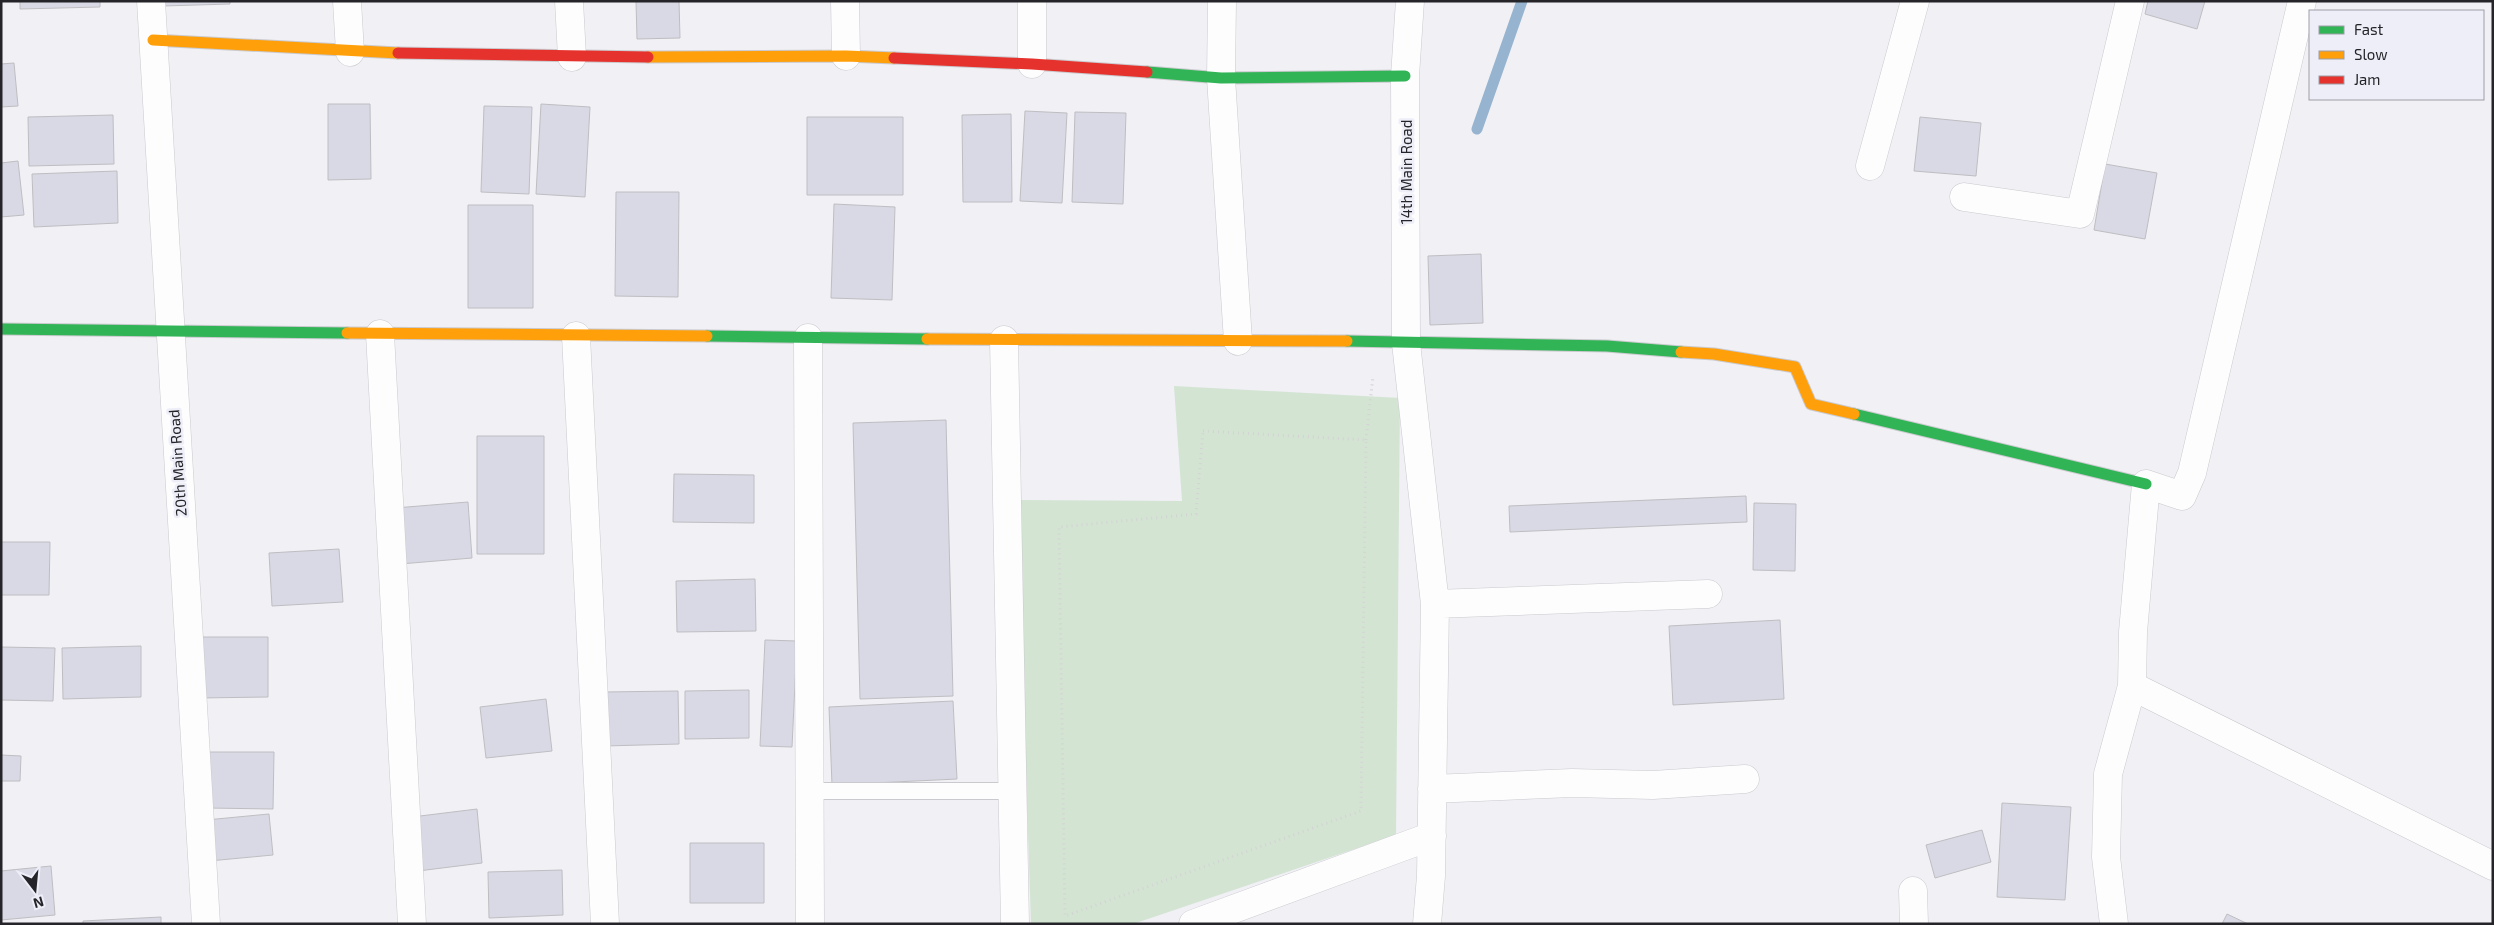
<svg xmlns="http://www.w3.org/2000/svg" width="2494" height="925" font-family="'Exo 2',sans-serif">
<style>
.green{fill:#d3e4d3}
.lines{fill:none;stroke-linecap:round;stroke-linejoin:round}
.stream{stroke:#96b4cf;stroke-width:11}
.building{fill:#d9d9e5;stroke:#bebec2}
.lane-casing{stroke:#cacace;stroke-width:18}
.street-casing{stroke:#cacace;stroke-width:29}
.fast-casing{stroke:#cacace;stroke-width:13}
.slow-casing{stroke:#cacace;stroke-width:13}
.jam-casing{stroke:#cacace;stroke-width:13}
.path{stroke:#d3d3d4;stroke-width:3;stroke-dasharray:1 4;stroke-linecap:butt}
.lane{stroke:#fdfdfe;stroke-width:16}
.street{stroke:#fdfdfe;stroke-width:28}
.fast{stroke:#30b455;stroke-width:11}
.slow{stroke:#ff9f0a;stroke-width:11}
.jam{stroke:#e5322d;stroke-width:11}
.labels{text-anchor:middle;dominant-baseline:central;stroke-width:5;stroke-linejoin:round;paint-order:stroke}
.street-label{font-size:15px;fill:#252529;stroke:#edeef8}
</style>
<rect width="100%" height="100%" fill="#f0f0f5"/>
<!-- green -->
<path class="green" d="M1174,386L1400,398L1396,835L1133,924H1031L1017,500L1182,501Z"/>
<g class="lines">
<!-- stream -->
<path class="stream" d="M1477,129L1522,1"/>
</g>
<!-- building -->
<path class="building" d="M20,1H100V7L20,9Z
M162,1H230V4L163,6Z
M636,1H679L680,38L637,39Z
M2148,1H2205L2197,29L2145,14Z
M14,63L18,106L1,107V64Z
M328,104H370L371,179L328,180Z
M541,104L590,107L585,197L536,194Z
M484,106L532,107L529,194L481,192Z
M1025,111L1067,113L1062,203L1020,201Z
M1075,112L1126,113L1123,204L1072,202Z
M1011,114L1012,202H963L962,115Z
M113,115L114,164L29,166L28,117Z
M807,117H903V195H807Z
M1920,117L1981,123L1976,176L1914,171Z
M18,161L24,215L1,217V163Z
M2105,164L2157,173L2145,239L2094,230Z
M117,171L118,223L34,227L32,174Z
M616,192H679L678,297L615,296Z
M834,204L895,207L892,300L831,298Z
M468,205H533V308H468Z
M1481,254L1483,323L1430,325L1428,256Z
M946,420L953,696L860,699L853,423Z
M477,436H544V554H477Z
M674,474L754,475V523L673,522Z
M1746,496L1747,522L1510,532L1509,506Z
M468,502L472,558L400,564L395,508Z
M1754,503L1796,504L1795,571L1753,570Z
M1,542H50L49,595H1Z
M339,549L343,602L272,606L269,553Z
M755,579L756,631L677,632L676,581Z
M1780,620L1784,699L1673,705L1669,626Z
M199,637H268V697L199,698Z
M765,640L797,641L792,747L760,746Z
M141,646V697L63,699L62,648Z
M1,647L55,648L53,701L1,700Z
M749,690V738L685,739V691Z
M678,691L679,744L604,746L603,692Z
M546,699L552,751L486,758L480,707Z
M953,701L957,779L832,785L829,707Z
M209,752H274L273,809L208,808Z
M1,755L21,756L20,781H1Z
M2002,803L2071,807L2065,900L1997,897Z
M477,809L482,863L418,871L412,817Z
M269,814L273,855L209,861L206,820Z
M1982,830L1991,862L1935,878L1926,845Z
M690,843H764V903H690Z
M51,866L55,915L1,920V871Z
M562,870L563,915L489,918L488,872Z
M2227,914L2248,924H2222Z
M161,917V924H83V921Z"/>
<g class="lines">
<!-- lane casing -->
<g class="lane-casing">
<path id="lane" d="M809,791H1013"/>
</g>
<!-- street casing -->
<g class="street-casing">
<path id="street" d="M151,1L206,924
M347,1L350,52
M569,1L572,57
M845,1L846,56
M1032,1V64
M1222,1L1221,78L1238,341
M1410,1L1405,76L1406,343L1435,604L1431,876L1427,924
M1870,166L1915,1
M1964,197L2080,214L2130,1
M380,334L412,924
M576,336L605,924
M808,338L810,924
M1004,340L1015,924
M1435,604L1708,594
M2132,686L2493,866
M1432,789L1572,783L1653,785L1745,779
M1913,891L1914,924
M1193,924L1432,836
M2114,924L2106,857L2108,774L2132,686L2133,632L2146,484L2182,496L2192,473L2302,1"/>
</g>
<!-- fast casing -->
<g class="fast-casing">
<path id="fast" d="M1147,72L1221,78L1405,76
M1,329L347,333
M707,336L927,339
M1347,341L1607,346L1681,352
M1854,414L2146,484"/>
</g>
<!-- slow casing -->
<g class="slow-casing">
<path id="slow" d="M153,40L398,53
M648,57L846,56L894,58
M347,333L707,336
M927,339L1347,341
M1681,352L1714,354L1795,367L1811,404L1854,414"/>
</g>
<!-- jam casing -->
<g class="jam-casing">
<path id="jam" d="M398,53L648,57
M894,58L1032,64L1147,72"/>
</g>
<!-- path -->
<path class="path" d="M1203,431L1366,440L1361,811L1065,916L1059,527L1196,514Z
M1366,440L1373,376"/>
<!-- lane -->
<use href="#lane" class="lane"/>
<!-- street -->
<use href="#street" class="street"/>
<!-- fast -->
<use href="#fast" class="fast"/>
<!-- slow -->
<use href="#slow" class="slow"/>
<!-- jam -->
<use href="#jam" class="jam"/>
</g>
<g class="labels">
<!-- street labels -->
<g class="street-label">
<text transform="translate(1406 172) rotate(-90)">14th Main Road</text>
<text transform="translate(177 463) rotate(-94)">20th Main Road</text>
</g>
</g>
<!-- border -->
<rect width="2494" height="925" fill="none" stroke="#252529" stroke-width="5"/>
<!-- legend -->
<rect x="2309" y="10" width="175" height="90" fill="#edeef8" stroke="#9d9ea5"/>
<rect x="2319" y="26" width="25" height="8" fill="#30b455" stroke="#9d9ea5"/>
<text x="2354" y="35" font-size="15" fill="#252529">Fast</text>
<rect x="2319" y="51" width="25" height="8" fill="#ff9f0a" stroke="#9d9ea5"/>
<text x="2354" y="60" font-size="15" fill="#252529">Slow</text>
<rect x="2319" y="76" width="25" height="8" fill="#e5322d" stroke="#9d9ea5"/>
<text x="2354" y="85" font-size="15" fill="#252529">Jam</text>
<!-- north arrow -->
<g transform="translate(35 890) rotate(164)" stroke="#edeef8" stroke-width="4" paint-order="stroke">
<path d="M0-4L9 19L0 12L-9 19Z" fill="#252529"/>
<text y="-8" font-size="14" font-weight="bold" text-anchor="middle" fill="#252529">N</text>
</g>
</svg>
